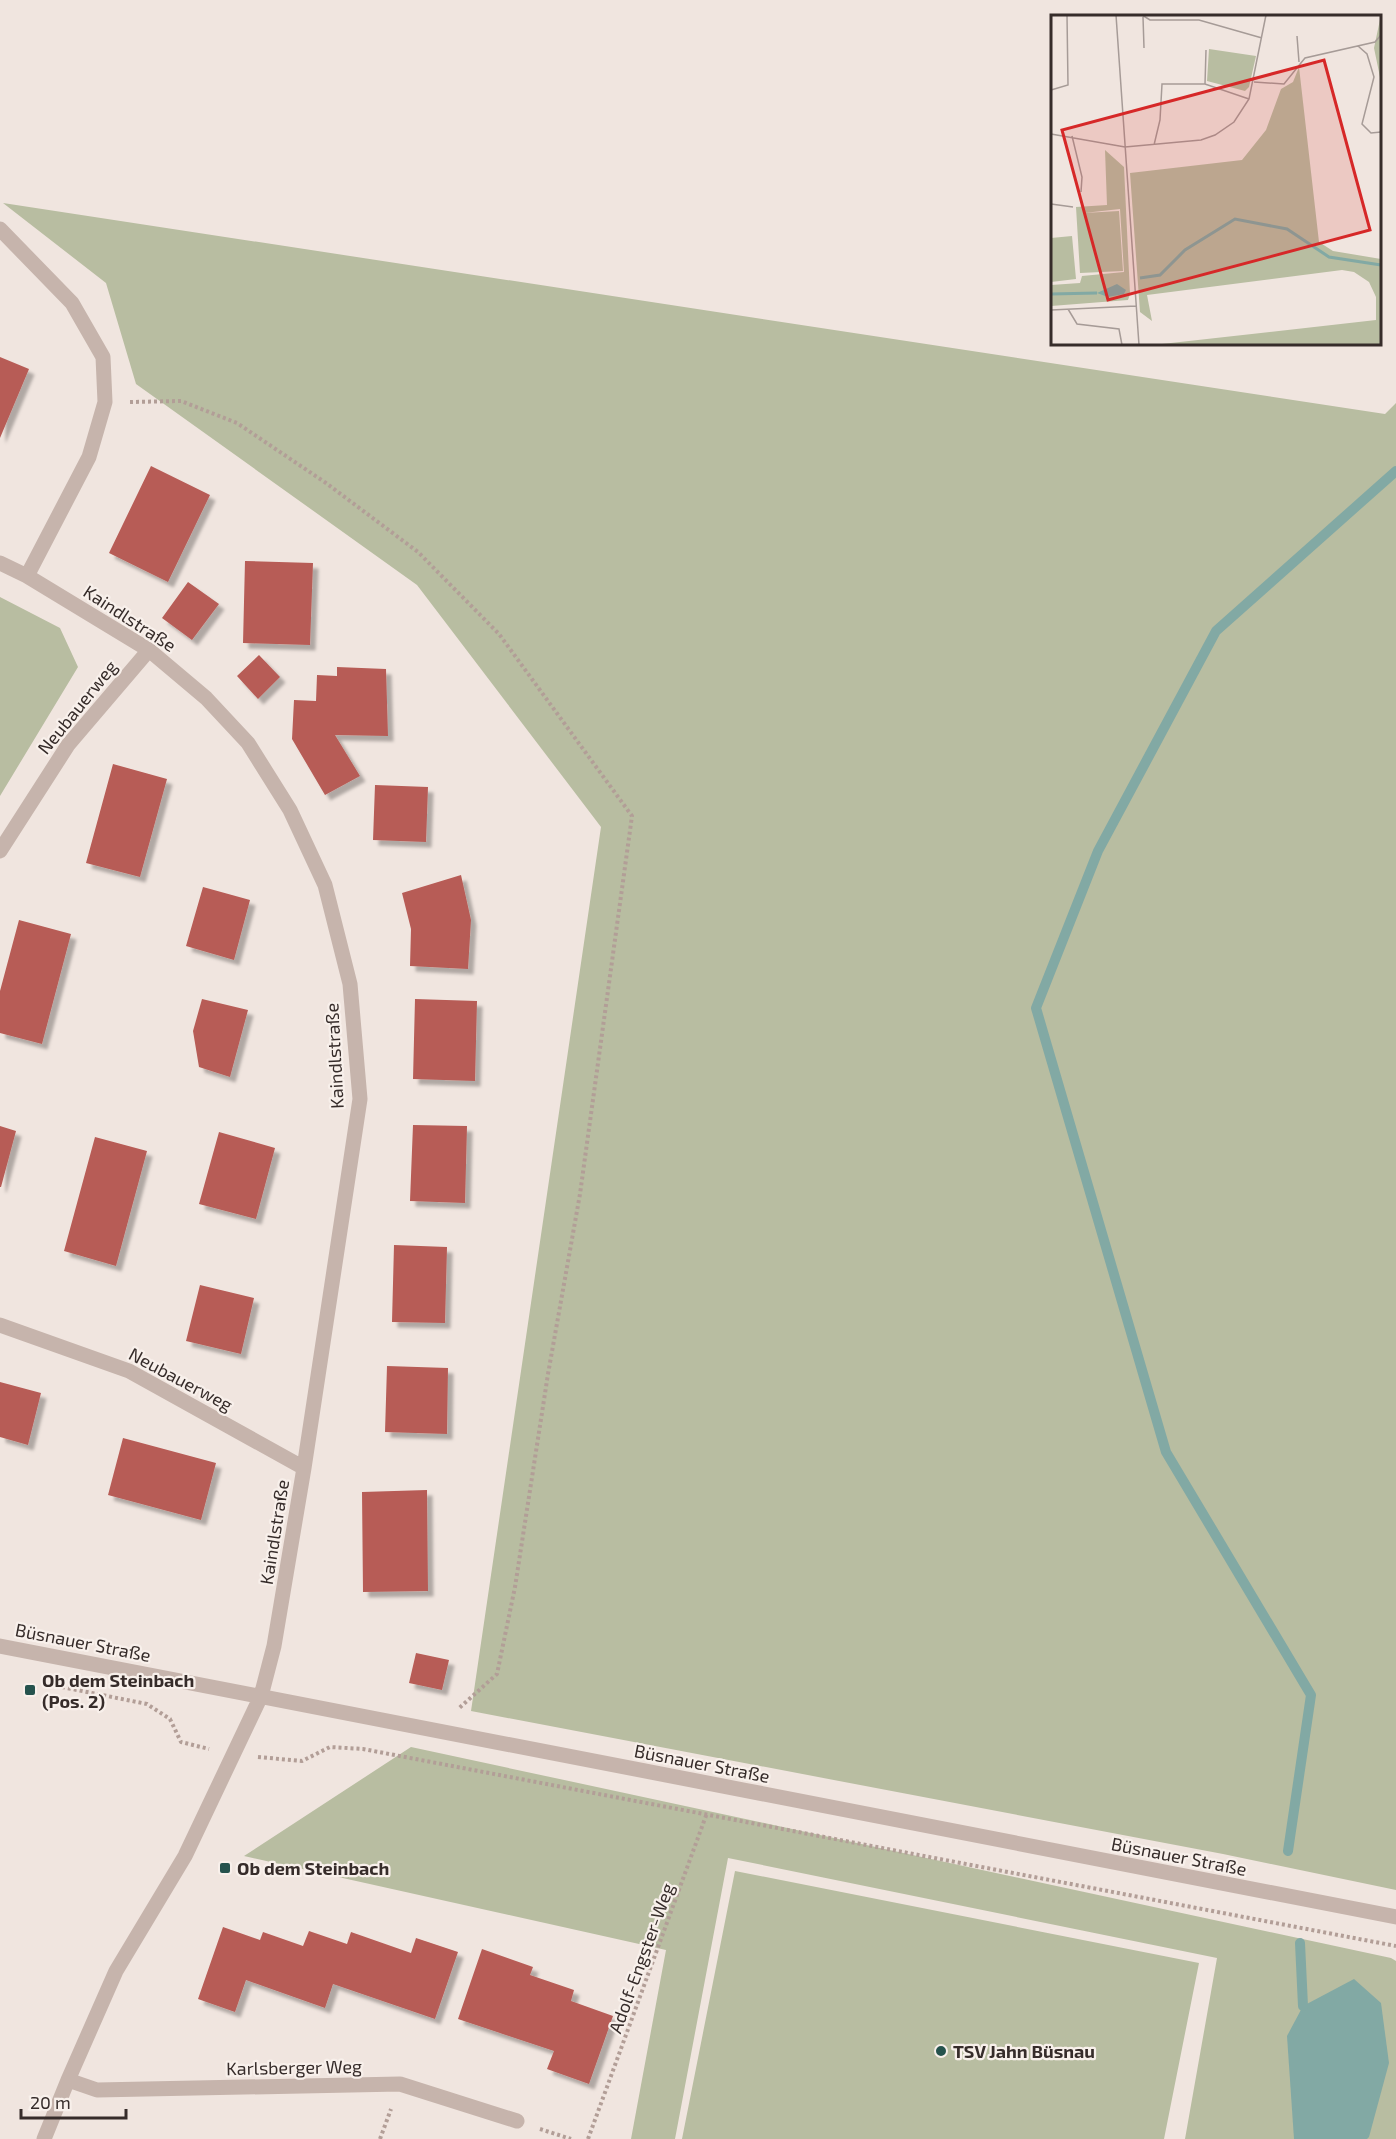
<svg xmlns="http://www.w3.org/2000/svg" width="1396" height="2139" font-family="'Exo 2',sans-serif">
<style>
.green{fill:#b8bda1}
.water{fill:#82a9a4}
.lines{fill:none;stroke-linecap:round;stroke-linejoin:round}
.stream{stroke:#82a9a4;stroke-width:10}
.building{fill:#b75c56;filter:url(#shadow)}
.path{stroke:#b29e97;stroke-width:4;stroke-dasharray:3 3;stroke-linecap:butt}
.minor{stroke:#c6b4ac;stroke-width:15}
.poi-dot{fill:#25524d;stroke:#f8f0eb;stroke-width:2}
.labels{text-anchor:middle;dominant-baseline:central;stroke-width:4.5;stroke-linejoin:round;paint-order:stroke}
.street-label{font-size:18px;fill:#362c2a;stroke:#f8f0eb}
.poi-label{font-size:18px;font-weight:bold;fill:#362c2a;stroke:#f8f0eb;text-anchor:start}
.inset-river{fill:none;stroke:#82a9a4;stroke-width:3}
.inset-road{fill:none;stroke:#a69b97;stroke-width:1.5}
.view{fill:#d62828;fill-opacity:0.15;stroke:#d62828;stroke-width:3}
.inset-edge{fill:none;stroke:#362c2a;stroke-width:3}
</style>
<defs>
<filter id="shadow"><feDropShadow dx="5.5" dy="5.5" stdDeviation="1.5" flood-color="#0004"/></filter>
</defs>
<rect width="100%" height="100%" fill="#f0e5df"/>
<!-- green -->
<path class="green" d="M3,203L1385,414L1396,403V1890L1223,1854L471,1711L601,827L417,585L136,384L106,283Z
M0,597L60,628L78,667L0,796Z
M411,1747L1391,1958L1396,1961V2139H1185L1217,1958L728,1858L675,2139H631L666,1950L244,1856Z
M735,1871L1199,1963L1164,2139H682Z"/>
<!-- water -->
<path class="water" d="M1354,1979L1381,2003L1389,2063L1369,2137L1367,2139H1294L1287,2036L1303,2006Z"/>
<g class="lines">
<!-- stream -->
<path class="stream" d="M1288,1851L1311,1695L1166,1452L1036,1008L1098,851L1216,631L1396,471
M1300,1943L1303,2006"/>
</g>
<!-- building -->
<path class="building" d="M0,357L29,369L0,438Z
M151,466L210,495L168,582L109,553Z
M245,561L313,563L310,645L243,643Z
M188,582L219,604L192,640L162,618Z
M259,655L280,677L258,699L237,676Z
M337,667L386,669L388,736L335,735L360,776L325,795L292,739L294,700L316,701L317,675L337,676Z
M113,764L167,779L140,877L86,863Z
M375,785L428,787L426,842L373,840Z
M461,875L471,920L468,969L410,966L411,929L402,893Z
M203,887L250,900L234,960L186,946Z
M19,920L71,934L42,1044L0,1033V991Z
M202,999L248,1010L230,1077L199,1067L193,1031Z
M415,999L477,1001L475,1081L413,1079Z
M413,1125L467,1126L465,1203L410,1201Z
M0,1126L16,1131L1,1187H0Z
M219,1132L275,1148L256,1219L199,1204Z
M95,1137L147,1151L116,1266L64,1251Z
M394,1245L447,1247L445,1323L392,1322Z
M200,1285L254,1298L241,1354L186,1341Z
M387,1366L448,1368L447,1434L385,1432Z
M0,1382L41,1393L28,1445L0,1437Z
M123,1438L216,1463L201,1520L108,1495Z
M427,1490L428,1591L363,1592L362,1492Z
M416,1653L449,1660L442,1690L409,1683Z
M223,1927L260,1940L263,1932L303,1946L309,1931L347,1944L351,1932L411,1953L416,1938L458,1952L435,2019L333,1984L325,2008L246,1980L235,2012L198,1999Z
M482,1949L533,1967L530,1975L574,1990L571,2001L613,2016L589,2084L547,2069L554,2051L458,2019Z"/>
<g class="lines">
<!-- path -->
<path class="path" d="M130,402L181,401L237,423L326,483L418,552L499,634L632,816L580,1194L548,1374L515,1587L497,1674L458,1709
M62,1687L147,1704L170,1719L181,1742L209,1749
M258,1757L302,1761L330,1747L363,1749L1396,1946
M540,2129L571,2139
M380,2139L391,2109
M588,2139L707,1813"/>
<!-- minor -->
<path class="minor" d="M0,229L72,303L103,357L105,402L89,457L27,576
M0,563L27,576L149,650L206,698L248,743L290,810L325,885L350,984L360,1099L304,1468L274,1646L261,1696L185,1856L116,1971L68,2080L44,2139
M0,851L68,745L149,650
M0,1325L129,1371L304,1468
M0,1646C465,1735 931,1827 1396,1917
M68,2080L97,2090L400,2084L517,2121"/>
</g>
<!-- markers -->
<g class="poi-dot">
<rect x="24" y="1684" width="12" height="12" rx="3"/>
<rect x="219" y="1862" width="12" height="12" rx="3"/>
<circle cx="941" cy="2051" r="6"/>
</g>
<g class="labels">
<!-- street labels -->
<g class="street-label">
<text transform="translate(130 618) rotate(33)">Kaindlstraße</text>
<text transform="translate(77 707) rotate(-51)">Neubauerweg</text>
<text transform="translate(334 1056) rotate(-93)">Kaindlstraße</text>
<text transform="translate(181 1379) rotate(28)">Neubauerweg</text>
<text transform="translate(274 1532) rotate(-81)">Kaindlstraße</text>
<text transform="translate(83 1642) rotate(11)">Büsnauer Straße</text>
<text transform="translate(702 1763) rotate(11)">Büsnauer Straße</text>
<text transform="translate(1179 1856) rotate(11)">Büsnauer Straße</text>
<text transform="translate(641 1958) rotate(-70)">Adolf-Engster-Weg</text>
<text transform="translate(294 2067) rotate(-1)">Karlsberger Weg</text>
</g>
<!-- poi labels -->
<g class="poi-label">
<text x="42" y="1680">Ob dem Steinbach<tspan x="42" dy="21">(Pos. 2)</tspan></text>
<text x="237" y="1868">Ob dem Steinbach</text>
<text x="953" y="2051">TSV Jahn Büsnau</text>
</g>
</g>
<!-- overview -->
<g transform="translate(1051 15)">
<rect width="330" height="330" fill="#f0e5df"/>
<path d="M330,0V67L323,33ZM158,34L205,41L198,72L194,76L156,66ZM248,52L268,227L282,236L330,244V330H102L325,305V282L318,267L303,257L291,255L96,280L101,306L89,297L79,158L191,145L215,115L230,74L242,67ZM54,135L73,152L79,279L77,285L0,291V270L29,268L31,261L73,257L69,194L33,198L68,196L72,256L29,258L25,192L56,190ZM21,221L25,264L0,267V223Z" fill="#b8bda1"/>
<path d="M66,269L75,275L73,279L57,282L46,278Z" fill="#82a9a4"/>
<path class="inset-river" d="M89,263L109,260L134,235L184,204L236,214L278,242L330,250M0,279L46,278"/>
<path class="inset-road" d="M65,0L88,330M91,0L99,5H148L211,23M92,2L93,33M246,21L248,47M307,31L316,39L323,62L311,109L320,118L330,117M203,67L233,69L254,43L324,27L330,20M154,69L155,35M0,75L17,70L16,0M0,119L74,132L150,125L164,120L183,107L198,84L215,0M21,121L31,162L30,177M103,130L109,105L111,69H154L198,84M0,189L22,192M17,294L26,309L68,314L71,330M0,295L85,291"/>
<path class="view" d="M273,45L319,215L57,285L11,115Z"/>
<rect width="330" height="330" class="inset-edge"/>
</g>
<!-- scale -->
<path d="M21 2109v9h105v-9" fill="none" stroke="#362c2a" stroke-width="3"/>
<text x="30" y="2109" font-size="18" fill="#362c2a" stroke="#f8f0eb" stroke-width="4.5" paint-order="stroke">20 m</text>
</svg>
